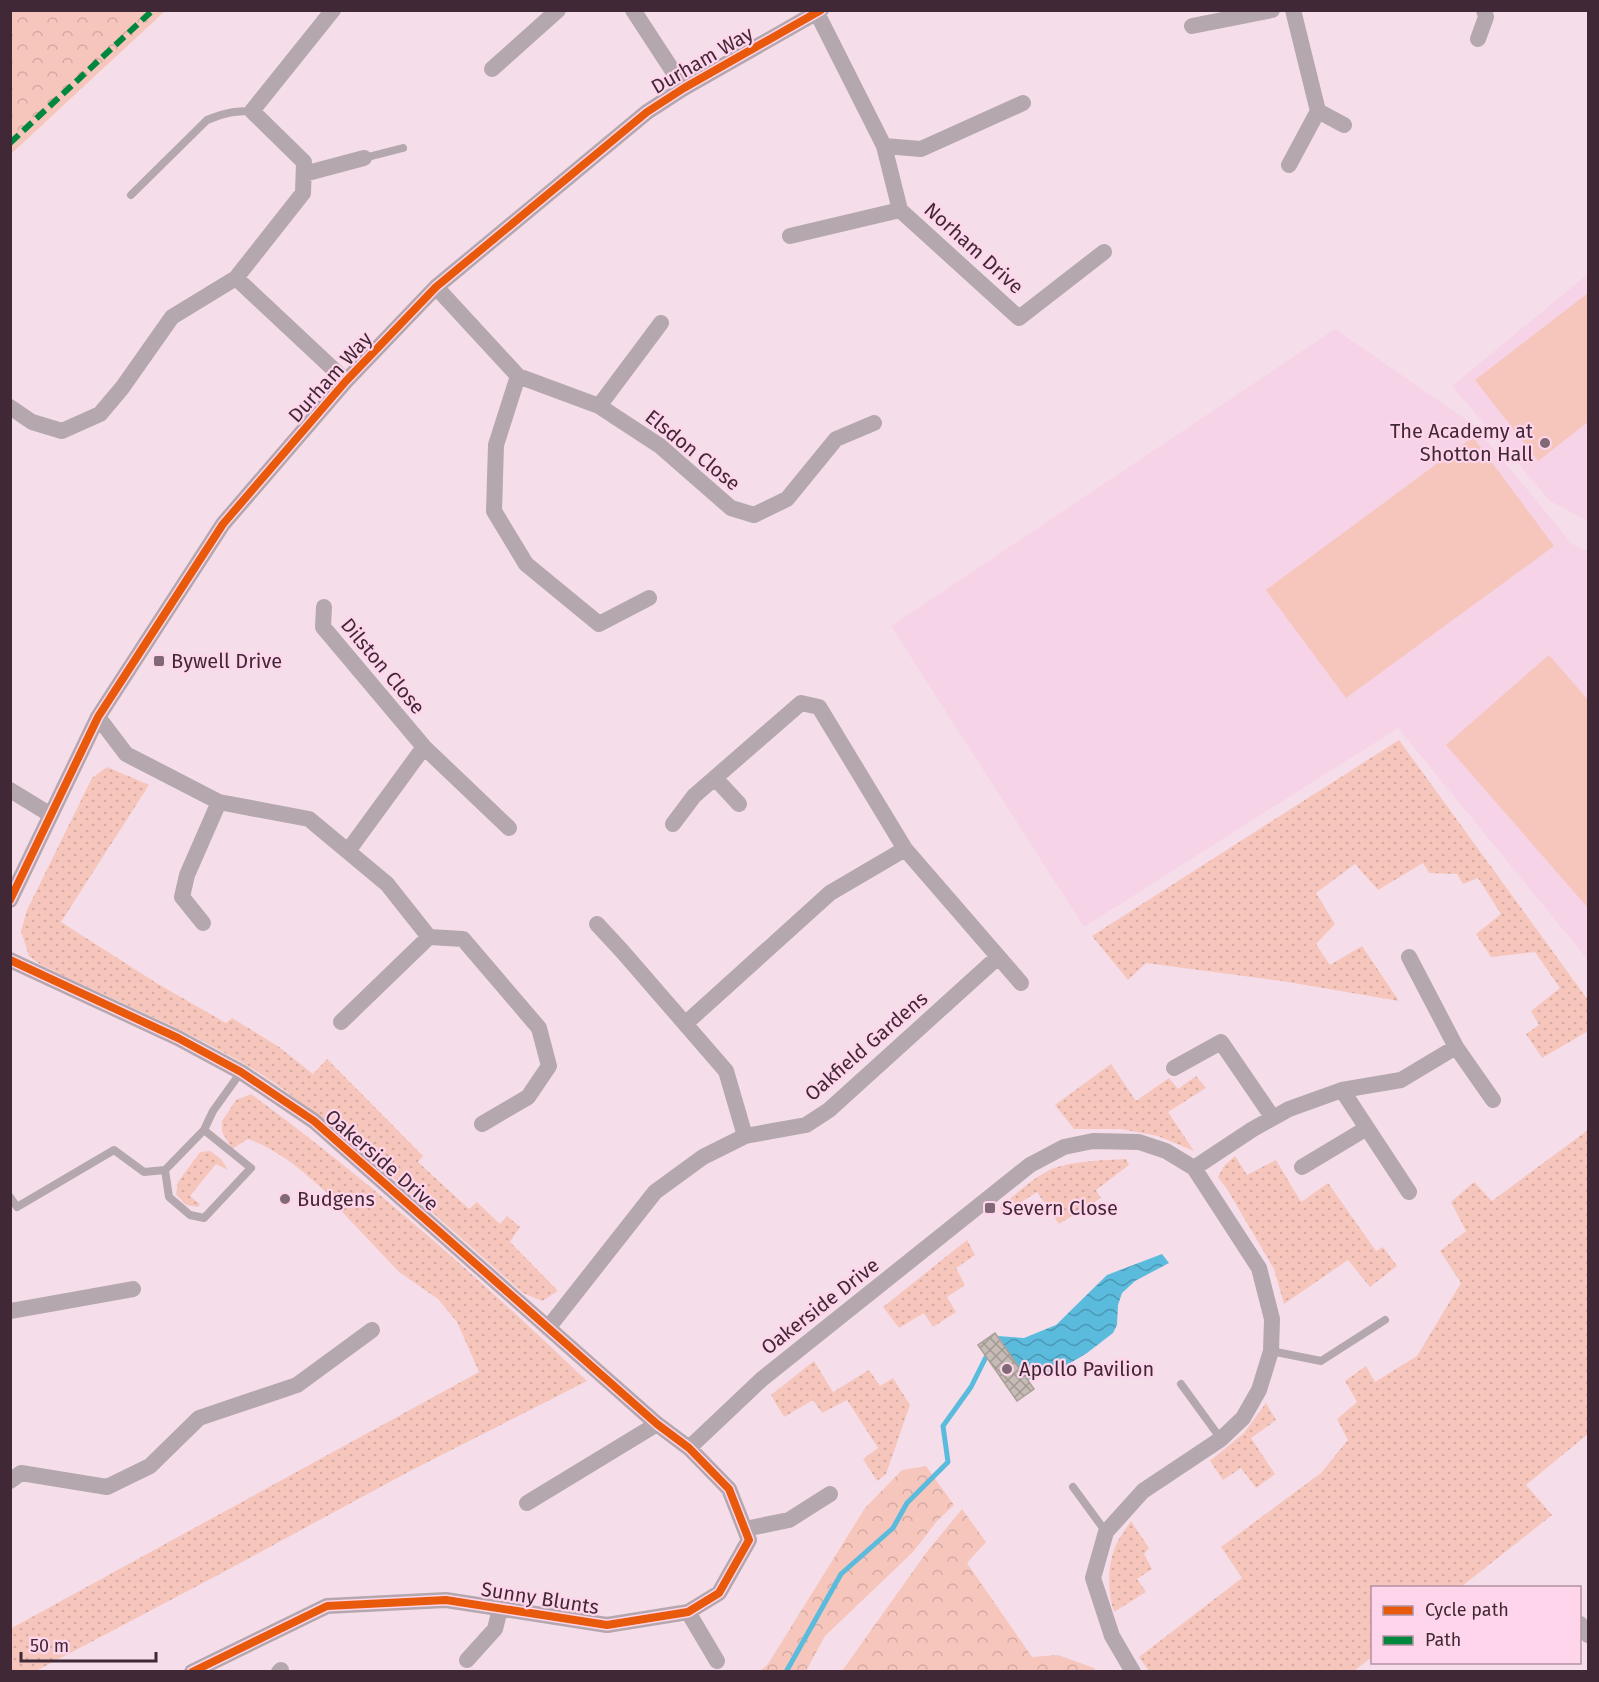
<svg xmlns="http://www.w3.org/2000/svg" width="1599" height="1682" font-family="'Fira Sans',sans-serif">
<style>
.built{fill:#f6d3e6}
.grass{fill:url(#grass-dots)}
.forest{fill:url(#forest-crowns)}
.pitch{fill:#f6c6bc}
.water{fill:url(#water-waves)}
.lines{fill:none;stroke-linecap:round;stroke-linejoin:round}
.stream{stroke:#5abbdd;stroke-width:5}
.building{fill:url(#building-cross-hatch);stroke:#ab9f98;stroke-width:1.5}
.service{stroke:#b4a7ae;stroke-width:8}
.minor{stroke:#b4a7ae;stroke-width:16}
.quiet{stroke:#00873e;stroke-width:6;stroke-dasharray:12 6;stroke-linecap:butt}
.cycleway-casing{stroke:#fed5eb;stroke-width:11}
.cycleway{stroke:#e8590c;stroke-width:8}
.poi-dot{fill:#806876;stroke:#fed5eb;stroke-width:2}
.labels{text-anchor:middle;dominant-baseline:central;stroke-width:4.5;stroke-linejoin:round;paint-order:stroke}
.street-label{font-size:20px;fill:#412837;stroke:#fed5eb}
.poi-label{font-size:20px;fill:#412837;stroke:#fed5eb;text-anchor:start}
</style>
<defs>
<pattern id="grass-dots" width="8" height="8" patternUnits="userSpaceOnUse" patternTransform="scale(1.5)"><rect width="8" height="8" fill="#f6c6bc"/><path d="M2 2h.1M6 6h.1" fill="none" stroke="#d4aaa2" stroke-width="1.8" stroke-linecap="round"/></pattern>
<pattern id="forest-crowns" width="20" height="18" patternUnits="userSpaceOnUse" patternTransform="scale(1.5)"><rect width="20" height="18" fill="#f6c6bc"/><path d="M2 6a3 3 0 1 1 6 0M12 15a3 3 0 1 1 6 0" fill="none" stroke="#d4aaa2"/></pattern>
<pattern id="water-waves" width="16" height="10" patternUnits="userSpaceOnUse" patternTransform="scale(1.5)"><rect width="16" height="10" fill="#5abbdd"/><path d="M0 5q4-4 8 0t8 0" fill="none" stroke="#4c98b4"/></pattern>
<pattern id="building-cross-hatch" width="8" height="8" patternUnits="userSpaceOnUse" patternTransform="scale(1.5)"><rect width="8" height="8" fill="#c7bcb5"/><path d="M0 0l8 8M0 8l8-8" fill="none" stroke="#a39994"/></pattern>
</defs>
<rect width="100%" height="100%" fill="#f5deea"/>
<!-- built -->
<path class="built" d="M1588,274V521L1550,501L1452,386Z
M1335,329L1474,425L1572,544L1588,551V960L1398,728L1084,927L891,626Z"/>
<!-- grass -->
<path class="grass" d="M1399,740L1588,1000V1031L1542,1058L1526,1034L1539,1025L1531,1011L1560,988L1535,952L1491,957L1476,934L1501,914L1478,878L1463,884L1457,874L1429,873L1423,863L1378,890L1355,864L1316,893L1335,924L1316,944L1330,965L1362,946L1399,1001L1282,981L1146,963L1128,980L1092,936Z
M107,767L149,785L61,922L158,984L226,1023L232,1018L279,1047L313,1074L327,1059L423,1156L418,1162L469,1209L477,1202L500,1224L507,1216L520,1227L510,1242L558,1291L542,1301L523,1293L381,1167L382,1161L370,1151L363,1153C329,1125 295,1096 258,1072C189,1030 113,1000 41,965L29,956L21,931L27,910L92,778Z
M1111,1064L1136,1101L1169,1078L1178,1089L1196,1076L1206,1088L1168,1112L1194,1151L1158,1136L1121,1129H1074L1055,1105Z
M251,1094C370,1181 480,1279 587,1381L410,1471L218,1575L36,1671H11L10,1629L479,1372L457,1322L438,1299L399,1272L329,1198L327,1193C301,1170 281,1151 248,1139L232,1149L222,1132V1121L236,1100Z
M1588,1130V1434L1526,1485L1552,1515L1461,1587L1372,1588V1657L1354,1671H1149L1139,1657L1242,1578L1221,1547L1321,1473L1348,1440L1337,1419L1357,1402L1345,1381L1366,1366L1375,1382L1417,1356L1461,1283L1440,1251L1466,1231L1451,1202L1474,1182L1492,1201Z
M210,1151L221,1159L228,1170L216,1164L190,1196L200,1204L198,1207L186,1205L176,1194L178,1182L200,1152Z
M1235,1156L1247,1175L1276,1160L1301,1202L1328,1183L1376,1251L1383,1247L1397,1266L1370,1287L1348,1260L1284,1304L1274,1269L1227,1189L1218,1177L1224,1166Z
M1126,1159L1129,1165L1096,1190L1101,1198L1059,1224L1037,1192L1003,1214L1000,1207C1015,1195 1029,1181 1046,1172C1065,1161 1104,1160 1126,1159Z
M967,1240L975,1255L956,1268L965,1285L947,1297L956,1312L933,1327L924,1313L899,1328L883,1307Z
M814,1361L833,1392L869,1370L880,1386L893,1378L910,1405L886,1474L877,1481L863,1459L878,1448L847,1400L822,1413L813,1400L784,1417L771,1395Z
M1266,1403L1276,1420L1251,1438L1275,1474L1256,1488L1241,1468L1223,1480L1210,1461L1244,1433Z
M1131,1521L1149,1548L1144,1554L1152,1569L1137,1579L1146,1592L1114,1612C1107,1591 1107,1561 1118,1541C1122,1534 1127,1527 1131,1521Z"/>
<!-- forest -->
<path class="forest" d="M11,10H165V11L11,154Z
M926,1466L954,1505L937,1521L913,1552L825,1636L806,1671H760L768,1664L865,1508L902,1470Z
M962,1509L986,1542L967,1563L1032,1657L1058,1655L1094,1668L1096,1671H842L926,1553Z"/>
<!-- pitch -->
<path class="pitch" d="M1588,293V422L1538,461L1475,380Z
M1473,437L1554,546L1346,698L1266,590Z
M1549,655L1588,700V908L1446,745Z"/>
<!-- water -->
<path class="water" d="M1162,1254L1169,1263L1135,1281L1122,1293L1118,1305L1117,1325L1113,1333L1087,1353L1055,1372L1027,1380L998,1336L1024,1338L1056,1325L1107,1275Z"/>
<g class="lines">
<!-- stream -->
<path class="stream" d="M786,1672L841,1574L893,1528L907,1503L948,1462L943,1426L971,1387L986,1357L990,1354"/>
</g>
<!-- building -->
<path class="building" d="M995,1333L1034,1389L1017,1401L978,1345Z"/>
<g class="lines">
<!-- service -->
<path class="service" d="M364,158L403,148
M131,195L207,120C223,113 235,111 252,111
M165,1170L169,1197L190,1215L204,1218L251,1168L204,1130
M10,1197L17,1207L114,1150L144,1172L165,1170L204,1130L213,1111L241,1072
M1271,1351L1321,1361L1385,1320
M1181,1384L1221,1439
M1073,1487L1106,1532"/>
<!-- minor -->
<path class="minor" d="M633,10L684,88
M817,13L884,146L900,210L1019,318L1104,252
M1192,26L1272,10
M1478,39L1486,17L1484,10
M492,69L558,10
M1318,111L1344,125
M884,146L921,149L1023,103
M1289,165L1318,111L1293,10
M304,174L364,158
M790,236L900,210
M236,278L346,381
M436,287L518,376L599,406L660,446L731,508L754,515L787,499L836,439L874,423
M518,376L496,445L494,511L526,564L599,624L649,598
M599,406L661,323
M10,407L32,422L62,431L100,414L122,388L172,317L236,278L303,193L304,162L252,111L333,10
M324,607L323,627L424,747L509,828
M98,717L126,754L219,802L309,819L387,884L429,937L463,939L539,1028L549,1066L528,1097L482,1124
M715,778L739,804
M10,790L51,815
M673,824L694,796L801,703L819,707L905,849L830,893L685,1024
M905,849L1021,983
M348,851L424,747
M10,900L98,717L223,524L346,381L436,287L647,112L684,88L821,10
M203,923L182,897L187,875L219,802
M597,924L622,951L726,1071L745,1136
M1409,957L1456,1047L1493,1100
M10,960L178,1038L241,1072L314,1121L657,1424L689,1448L729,1489L749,1540L719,1593L688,1612L607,1625L446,1600L327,1606L192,1672
M341,1022L429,937
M1174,1068L1221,1042L1273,1118
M1342,1090L1409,1192
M1302,1167L1367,1128
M1194,1168L1253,1129L1289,1109L1342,1090L1401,1080L1456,1047
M10,1311L133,1289
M548,1328L655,1192L703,1157L745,1136L806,1125L829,1110L998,957
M689,1448L762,1379L1030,1165L1064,1147L1093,1141L1139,1142L1166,1151L1194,1168L1259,1268L1272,1319L1271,1351L1259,1390L1243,1418L1221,1439L1143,1491L1106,1532L1093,1578L1112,1636L1133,1672
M10,1481L21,1473L107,1487L150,1466L199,1418L297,1385L372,1330
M527,1503L657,1424
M745,1529L789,1520L830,1494
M688,1612L717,1661
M1580,1624L1588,1635
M467,1660L495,1629L500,1609
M279,1672L281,1670"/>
<!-- quiet -->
<path class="quiet" d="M10,143L153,10"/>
<!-- cycleway casing -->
<g class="cycleway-casing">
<path id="cycleway" d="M10,900L98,717L223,524L346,381L436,287L647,112L684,88L821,10
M10,960L178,1038L241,1072L314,1121L657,1424L689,1448L729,1489L749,1540L719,1593L688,1612L607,1625L446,1600L327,1606L192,1672"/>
</g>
<!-- cycleway -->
<use href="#cycleway" class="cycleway"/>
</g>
<!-- markers -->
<g class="poi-dot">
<circle cx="1545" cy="443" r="6"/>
<rect x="153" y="655" width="12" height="12" rx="3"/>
<circle cx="285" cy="1199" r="6"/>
<rect x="984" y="1202" width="12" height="12" rx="3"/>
<circle cx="1007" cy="1369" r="6"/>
</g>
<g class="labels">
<!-- street labels -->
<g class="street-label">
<text transform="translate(702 60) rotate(-30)">Durham Way</text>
<text transform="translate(974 248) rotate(42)">Norham Drive</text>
<text transform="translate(330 377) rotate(-48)">Durham Way</text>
<text transform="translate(693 450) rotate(39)">Elsdon Close</text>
<text transform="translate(383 666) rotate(50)">Dilston Close</text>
<text transform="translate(866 1046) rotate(-41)">Oakfield Gardens</text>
<text transform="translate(382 1160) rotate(41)">Oakerside Drive</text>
<text transform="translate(820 1306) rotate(-38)">Oakerside Drive</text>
<text transform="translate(540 1598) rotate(9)">Sunny Blunts</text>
</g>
<!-- poi labels -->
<g class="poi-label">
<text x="1533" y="431" text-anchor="end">The Academy at<tspan x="1533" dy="23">Shotton Hall</tspan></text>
<text x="171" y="661">Bywell Drive</text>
<text x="297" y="1199">Budgens</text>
<text x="1002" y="1208">Severn Close</text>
<text x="1019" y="1369">Apollo Pavilion</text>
</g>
</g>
<!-- border -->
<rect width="1599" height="1682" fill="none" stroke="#412837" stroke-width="24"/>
<!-- legend -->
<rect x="1371" y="1586" width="210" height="78" fill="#fed5eb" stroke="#b290a3" stroke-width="1.5"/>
<rect x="1383" y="1606" width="30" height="9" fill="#e8590c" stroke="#b290a3" stroke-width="1.5"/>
<text x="1425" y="1616" font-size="18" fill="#412837">Cycle path</text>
<rect x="1383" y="1636" width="30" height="9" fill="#00873e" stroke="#b290a3" stroke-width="1.5"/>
<text x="1425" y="1646" font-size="18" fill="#412837">Path</text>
<!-- scale -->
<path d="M21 1652v9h135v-9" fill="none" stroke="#412837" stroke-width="3"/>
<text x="30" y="1652" font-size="18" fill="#412837" stroke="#fed5eb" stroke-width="4.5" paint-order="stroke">50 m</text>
</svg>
